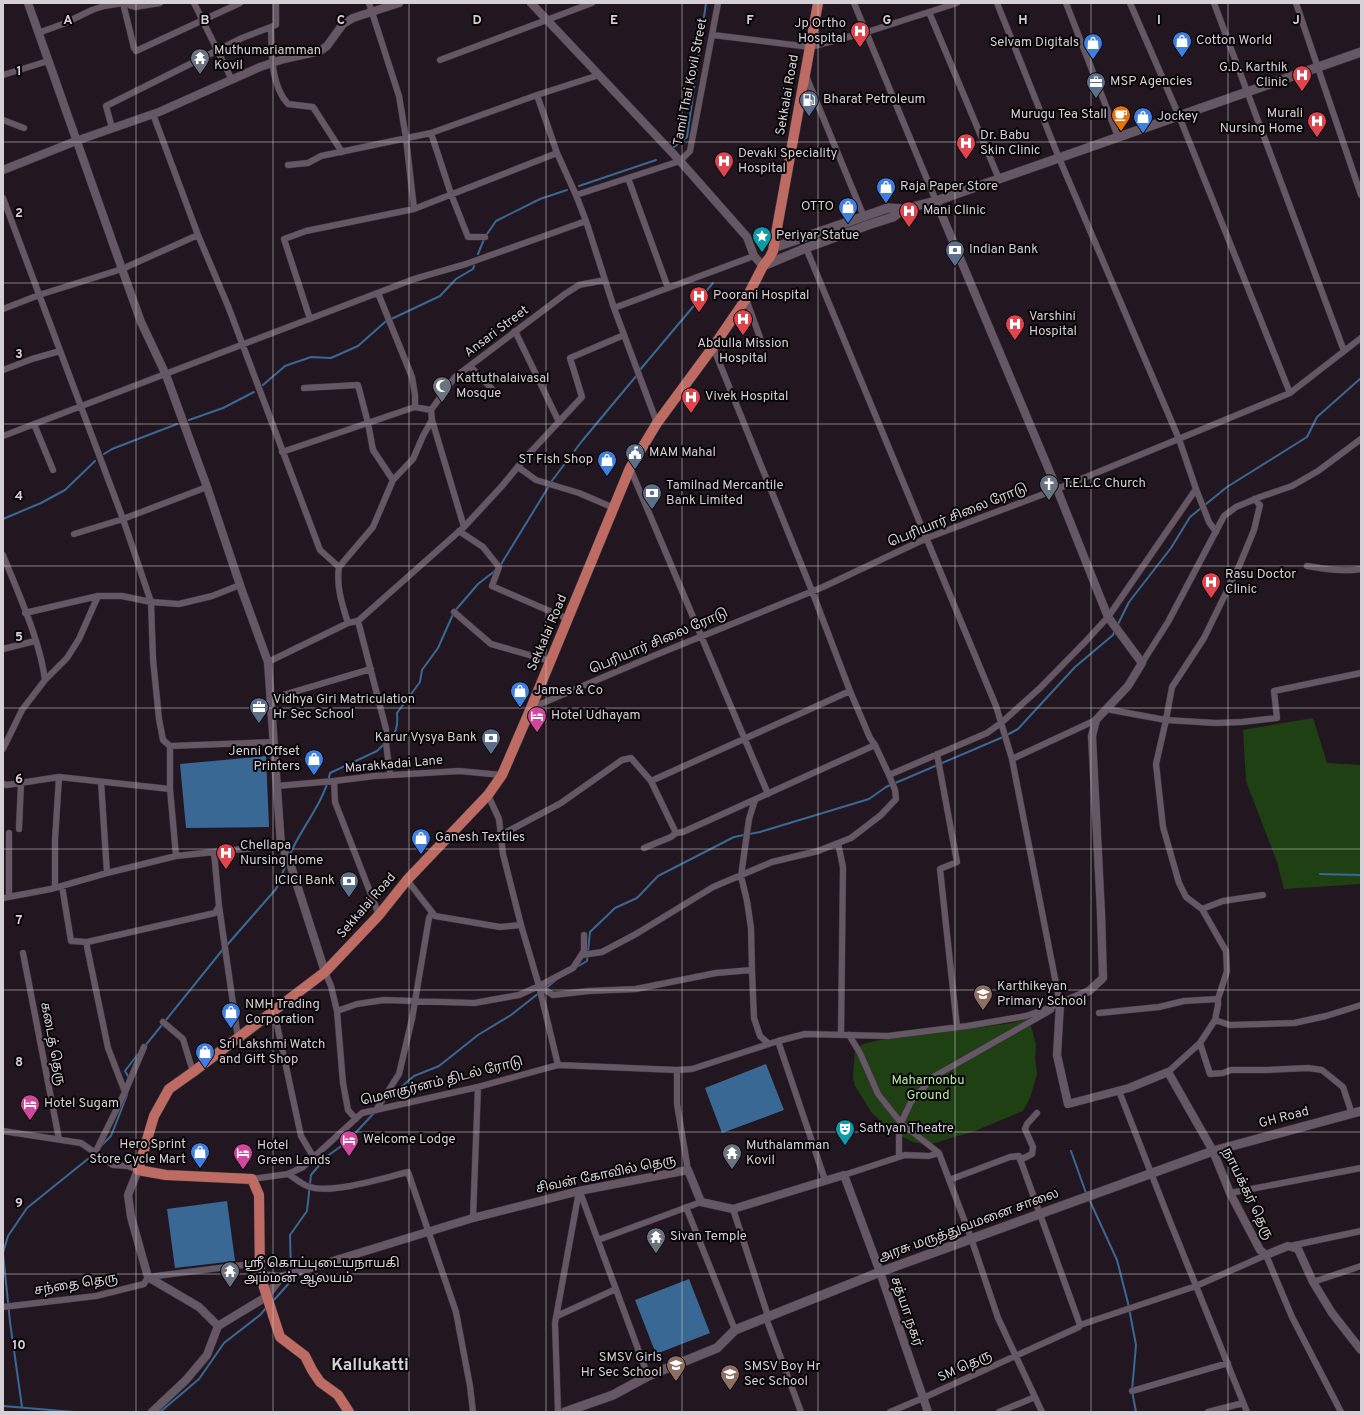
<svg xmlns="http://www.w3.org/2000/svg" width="1364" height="1415" font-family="Overpass,'Noto Sans Tamil',sans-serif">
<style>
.green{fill:#1f4013}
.water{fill:#3a6894}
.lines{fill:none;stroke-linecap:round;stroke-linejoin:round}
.stream{stroke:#3a6894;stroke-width:2}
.minor-casing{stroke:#3c343c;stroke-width:7}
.tertiary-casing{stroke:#3c343c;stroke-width:9}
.secondary-casing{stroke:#3c343c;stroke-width:10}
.primary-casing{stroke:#3c343c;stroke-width:11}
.minor{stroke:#655764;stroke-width:6}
.tertiary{stroke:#655764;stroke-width:8}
.secondary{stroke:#655764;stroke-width:9}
.primary{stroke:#bd6b63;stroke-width:10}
.grid{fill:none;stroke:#d7cfd6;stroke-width:1;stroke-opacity:0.55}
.labels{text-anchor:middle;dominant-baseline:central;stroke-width:4;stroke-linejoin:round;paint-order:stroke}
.poi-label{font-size:13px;fill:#d7cfd6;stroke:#080508;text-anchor:start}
.street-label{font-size:13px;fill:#d7cfd6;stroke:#080508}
.park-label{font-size:13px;fill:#b2eca0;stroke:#080508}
.district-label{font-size:17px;font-weight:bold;fill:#d7cfd6;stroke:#080508}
.grid-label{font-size:13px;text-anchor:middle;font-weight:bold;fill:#d7cfd6;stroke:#080508;stroke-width:4;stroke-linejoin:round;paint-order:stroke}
</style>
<rect width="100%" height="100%" fill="#221721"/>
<!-- green -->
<path class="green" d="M1313,718L1327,763L1361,765V884L1284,889L1277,862L1246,781L1243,730Z
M1029,1019L1036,1045L1035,1058L1037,1074L1030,1098L1023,1111L975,1131L928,1145L913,1142L891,1131L872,1113L855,1086L853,1078L855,1049L863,1044L885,1039L1006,1024Z"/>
<!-- water -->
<path class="water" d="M266,756L269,827L186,828L180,764Z
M766,1064L784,1110L722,1133L705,1088Z
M227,1201L235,1261L175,1268L167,1209Z
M689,1279L710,1333L656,1354L635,1300Z"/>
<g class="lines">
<!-- stream -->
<path class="stream" d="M674,147L687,137L706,3
M579,186L656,160
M478,254L485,237L496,221L540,199L567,190
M639,371L713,283
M263,385L285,366L311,357L331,358L358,346L385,322L440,296L456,279L473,269L474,266
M189,420L223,408L254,392
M104,454L112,449L177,424
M551,482L582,441L637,375
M3,519L41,503L65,490L95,461
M500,566L549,486
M1117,626L1129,602L1171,548L1190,517L1227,487L1307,437L1317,417L1361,378
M1007,735L1018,729L1075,667L1113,635L1115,630
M388,741C397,732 398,726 397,713L420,682L422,670L438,648L454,612L478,584L496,570
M289,856C301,828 324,803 330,773L377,751L385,743
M1320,874L1361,875
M227,945L276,889L287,862
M575,968L587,961L590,932L615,908L637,898L658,876L734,837L760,832L869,799L886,787L1003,737
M546,988L556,980
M145,1046L224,948
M129,1078L125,1071L138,1054
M386,1100L414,1076L439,1066L478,1035L511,1015L539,993
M101,1146L111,1136L127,1095
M1071,1151L1086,1193
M1089,1199L1117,1260L1128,1303L1136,1345L1132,1391L1136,1412
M291,1272L290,1235L307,1211L311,1175L326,1157L347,1142L375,1112
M273,1301L291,1281V1277
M3,1406L74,1412
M22,1407L10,1322L3,1253L8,1236L27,1208L94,1154
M160,1412L199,1379L224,1343L260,1315L267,1307"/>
<!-- minor casing -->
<g class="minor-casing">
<path id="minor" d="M123,3L134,48
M194,3L232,80
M369,3L399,96L406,138L414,209
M854,3L936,201
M997,3L1059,158L1179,439L1196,489L1209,522L1216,532
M1066,3L1118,137
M1130,3L1179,116L1290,393
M1214,3L1344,351
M1296,3L1361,195
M929,12L999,179
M271,27C272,53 270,84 288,104L313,107L342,152
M38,33L63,24L92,10L104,6L123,3L135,7L160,3
M713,35L810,47L867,32L957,3
M136,51L240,3
M440,60L592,3
M3,75L48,61
M806,76L864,217
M537,95L557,153L576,195
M153,114L198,235L228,306L320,550L339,567
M3,120L24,128
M112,128L106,106L242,38L276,25V3
M431,133L451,194L468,237H485
M288,165L308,163L321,156L431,133L537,95L599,75
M628,178L668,288
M3,198L123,519L151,602L153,659L159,719L163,740L170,746L274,742
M586,221L614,308L657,423
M806,248L996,706L1012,759
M378,293L412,377L415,395V407
M746,299L762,343
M614,308L754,256
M3,309L39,295L122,269L198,235
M310,319L284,239L306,231L414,209L557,153
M515,331L559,422
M713,347L812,591L850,691L870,738L875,745
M470,366L492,389
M3,370L32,359L60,351
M304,388L358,385L368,423L373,450L393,480
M432,420L464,527
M34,424L53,470
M3,436L414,279L466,264L586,221L576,195L680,161L690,151L718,3
M282,452L415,407L431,410
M518,467L536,480L579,493L614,508
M630,468L768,794
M459,531L483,547L499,567L492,586L568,619
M74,534L123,519L207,487
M3,555C18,593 40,640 45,680L22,710L3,749
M1307,566C1325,569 1343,572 1361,569
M339,567L373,527L393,480L413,459L423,436L432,420L431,410L455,377L565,294L579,285L605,280
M339,567C336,586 342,604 348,623
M454,612L491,644L550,661
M25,613L98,596H122L151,602L179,604L212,596L240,585
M358,621L386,729V743L390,775
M3,649L35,641
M268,662L348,623L358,621L464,527L502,486L525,458L582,397L570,358L624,335
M1142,663L1168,622L1224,516L1236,507L1260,497L1292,486L1318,471L1361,439
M45,680L67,658L79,639L98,596
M270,699L371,669
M531,708L658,654L823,587L927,538L1057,489L1290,393L1361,338
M1106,709L1166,720L1172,687L1204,638L1240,564L1254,530L1260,505L1254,499
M170,746V789L176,856
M937,754L957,862L940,869L957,1027
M889,775L987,733L1001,723L1040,688L1085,642L1108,617L1196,489
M651,781L850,691
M101,782L107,873
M3,784L7,785L59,777L170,789
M277,786L334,781
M488,795L499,819L503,854L521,925
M19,829L21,783
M9,833V897
M501,835L561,803L622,760L631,758L651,781L676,833
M838,843L843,867L841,1035
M407,880L435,916L500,927L521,925L539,986L558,1065
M62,886L71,941L87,942
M55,888V840L59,777
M3,898L51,889L107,873L176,856L281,845
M219,906L238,1038
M1202,909L1223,901L1263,895
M379,915L335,802L334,781L375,776L459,771L502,775
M23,953L59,1139
M582,955L602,952L636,934L713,887L772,862L818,851L851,838L881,815L896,799L895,790L889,775L875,745L683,832L676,833L671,837L644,848
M752,970L754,1018L760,1036L769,1044
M325,972L331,986L337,1011L357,1004L384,1000L474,1003L519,995L539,986L573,968L584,951V935
M539,986L553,995L589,991L636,989L716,973L752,970L751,928L747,901L741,876L749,819L755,800
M274,1011L301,1136L314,1158
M337,1011L343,1083L348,1110L356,1119
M1099,1013L1159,1007L1184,1001L1218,999
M1215,1020L1230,1025L1294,1023L1326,1016L1361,1005
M163,1022L183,1039L193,1072
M849,1035L860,1053L878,1094L901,1123L939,1153L971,1238L998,1318L1042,1412
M778,1041L825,1180
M1200,1043L1215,1020L1218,1005V999L1227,971L1226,951L1202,909L1186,897L1179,883L1163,827L1156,764L1166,720L1216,723L1242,722L1277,718L1274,691L1361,673
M677,1070V1104L688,1170
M1168,1072L1200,1043L1210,1074L1223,1073L1231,1070H1266L1308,1068L1322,1070L1343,1087L1352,1114
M1119,1091L1169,1219L1247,1412
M125,1092L108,1048L87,947V942L215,913L219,906L214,852
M376,1110L399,1074L412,1019L429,918L432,913
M3,1131L81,1143L113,1165L128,1166L138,1170
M95,1153L125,1092L144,1047
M899,1157V1127L911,1102L933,1077L1051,1010
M1020,1160L1032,1154L1033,1147L1025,1129L1027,1124L1037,1113
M288,1174C295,1178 302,1185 310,1187C332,1194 384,1178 408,1172L456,1312L470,1386L473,1412
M844,1175L905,1155L929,1156L939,1153
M252,1179L288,1174L303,1167L362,1113L478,1087L558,1065L677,1070L692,1069L778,1041L805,1034L888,1036L967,1026L1026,1016L1060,1004L1012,759L1096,720
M580,1192L648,1376
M1230,1193L1361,1168
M686,1207L735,1330
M733,1209L768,1316
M473,1218L478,1087
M598,1240L701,1202
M1290,1246L1361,1231
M1313,1282L1361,1266
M3,1307L96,1296L144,1284L148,1277L251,1264
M557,1316L616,1289
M766,1318L801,1412
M1080,1325L1196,1286L1266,1255L1292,1317L1341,1412
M1132,1391L1228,1363
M558,1412L555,1323L579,1191
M890,1412L923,1398L1079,1327L1080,1325L1019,1156L1010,1157L949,1180
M999,1412L1035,1397
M1208,1412L1243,1403"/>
</g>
<!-- tertiary casing -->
<g class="tertiary-casing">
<path id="tertiary" d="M28,3L122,269L141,322L166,375L207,487L241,588L268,662L281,845L290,863L325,972
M531,3L680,161L747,237L754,256L763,266
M3,170L76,141L159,112L260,67L284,59L320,51L327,46L343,24L353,18L399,3
M936,201L1057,489L1108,617L1142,663L1128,686L1096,720L1092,736L1101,913L1103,978L1089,991L1060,1004L1057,1055L1068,1104L1129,1088L1168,1072L1213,1151L1230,1193L1260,1250L1266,1255L1288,1246L1298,1249L1313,1282L1332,1313L1361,1350
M138,1170L128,1195L131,1217L148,1277L199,1307L218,1326L266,1297L281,1277
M260,1275L281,1277L473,1218L579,1191L688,1170L701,1202L733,1209L844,1175L880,1272L928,1412
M152,1412L186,1380L207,1355L218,1326"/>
</g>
<!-- secondary casing -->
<g class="secondary-casing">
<path id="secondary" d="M773,248L888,208L904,209
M763,266L806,248L868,225L893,217L904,209L936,201L1361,52
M565,1412L613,1395L648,1376L717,1348L735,1330L880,1272L1213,1151L1361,1111"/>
</g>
<!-- primary casing -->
<g class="primary-casing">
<path id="primary" d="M349,1412L338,1395L320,1382L312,1370L305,1356L280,1337L260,1275L259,1195L252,1179L166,1175L138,1170L154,1116L169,1089L193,1072L325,972L379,915L407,880L488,795L502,775L531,708L630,468L657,423L713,347L746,299L763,266L770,257L773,251L779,217L818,3"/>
</g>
<!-- minor -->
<use href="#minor" class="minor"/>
<!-- tertiary -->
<use href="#tertiary" class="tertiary"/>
<!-- secondary -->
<use href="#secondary" class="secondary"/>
<!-- primary -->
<use href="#primary" class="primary"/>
</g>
<!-- grid -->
<path class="grid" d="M136,3V1412M273,3V1412M409,3V1412M546,3V1412M682,3V1412M818,3V1412M955,3V1412M1091,3V1412M1228,3V1412M3,142H1361M3,283H1361M3,424H1361M3,566H1361M3,708H1361M3,849H1361M3,990H1361M3,1132H1361M3,1274H1361"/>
<!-- icons -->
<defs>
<g id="hospital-pin" transform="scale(1)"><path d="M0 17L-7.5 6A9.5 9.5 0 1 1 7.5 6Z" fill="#e0444e" stroke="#080508"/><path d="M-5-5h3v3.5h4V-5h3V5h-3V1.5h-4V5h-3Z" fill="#fff"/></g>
<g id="shop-pin" transform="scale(1)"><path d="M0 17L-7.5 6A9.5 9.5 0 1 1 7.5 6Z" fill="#3f7fe0" stroke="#080508"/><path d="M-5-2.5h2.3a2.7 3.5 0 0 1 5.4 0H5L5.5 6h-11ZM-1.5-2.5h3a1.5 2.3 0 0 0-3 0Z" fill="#fff"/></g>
<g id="temple-pin" transform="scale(1)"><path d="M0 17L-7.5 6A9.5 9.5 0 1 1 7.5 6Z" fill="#6b7280" stroke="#080508"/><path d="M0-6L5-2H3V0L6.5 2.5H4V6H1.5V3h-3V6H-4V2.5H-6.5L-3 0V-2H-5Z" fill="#fff"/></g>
<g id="office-pin" transform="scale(1)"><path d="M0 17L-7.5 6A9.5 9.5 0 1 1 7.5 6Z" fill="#5c6f8a" stroke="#080508"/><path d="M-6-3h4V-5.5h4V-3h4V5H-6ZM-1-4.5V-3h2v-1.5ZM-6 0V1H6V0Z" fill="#fff"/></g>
<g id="fuel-pin" transform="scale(1)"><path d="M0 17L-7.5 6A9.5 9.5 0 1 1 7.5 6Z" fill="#5c6f8a" stroke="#080508"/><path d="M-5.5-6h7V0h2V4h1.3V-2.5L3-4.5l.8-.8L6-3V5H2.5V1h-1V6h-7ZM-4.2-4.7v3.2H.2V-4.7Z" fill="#fff"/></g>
<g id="cafe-pin" transform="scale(1)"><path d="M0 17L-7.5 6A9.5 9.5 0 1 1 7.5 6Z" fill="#e8710a" stroke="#080508"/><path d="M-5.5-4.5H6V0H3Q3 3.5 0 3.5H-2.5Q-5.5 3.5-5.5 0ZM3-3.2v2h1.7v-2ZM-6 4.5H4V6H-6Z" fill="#fff"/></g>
<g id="sight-pin" transform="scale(1)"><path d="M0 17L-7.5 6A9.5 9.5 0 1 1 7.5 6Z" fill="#0f9aa8" stroke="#080508"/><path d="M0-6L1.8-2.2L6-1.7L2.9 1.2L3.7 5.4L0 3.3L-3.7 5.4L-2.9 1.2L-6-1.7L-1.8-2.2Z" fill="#fff"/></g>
<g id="bank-pin" transform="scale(1)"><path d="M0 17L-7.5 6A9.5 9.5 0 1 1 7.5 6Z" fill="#5c6f8a" stroke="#080508"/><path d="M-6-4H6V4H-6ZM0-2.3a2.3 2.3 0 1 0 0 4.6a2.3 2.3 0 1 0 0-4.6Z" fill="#fff"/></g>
<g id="mosque-pin" transform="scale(1)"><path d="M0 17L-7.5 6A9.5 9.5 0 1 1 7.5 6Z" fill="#6b7280" stroke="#080508"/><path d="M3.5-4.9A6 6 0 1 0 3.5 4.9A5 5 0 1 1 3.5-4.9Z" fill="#fff"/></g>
<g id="civic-pin" transform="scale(1)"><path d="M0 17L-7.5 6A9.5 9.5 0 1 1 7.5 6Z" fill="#5c6f8a" stroke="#080508"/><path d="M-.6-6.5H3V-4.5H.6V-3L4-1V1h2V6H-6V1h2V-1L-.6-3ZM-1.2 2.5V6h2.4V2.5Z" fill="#fff"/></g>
<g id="church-pin" transform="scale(1)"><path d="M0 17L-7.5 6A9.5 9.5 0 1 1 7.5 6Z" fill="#6b7280" stroke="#080508"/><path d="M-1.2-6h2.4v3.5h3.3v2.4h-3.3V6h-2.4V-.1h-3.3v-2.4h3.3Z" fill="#fff"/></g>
<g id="hotel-pin" transform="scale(1)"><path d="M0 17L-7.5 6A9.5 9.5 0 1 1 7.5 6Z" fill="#d1479c" stroke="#080508"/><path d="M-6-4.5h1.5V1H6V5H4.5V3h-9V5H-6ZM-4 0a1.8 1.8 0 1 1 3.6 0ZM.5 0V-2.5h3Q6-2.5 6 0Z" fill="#fff"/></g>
<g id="school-pin" transform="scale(1)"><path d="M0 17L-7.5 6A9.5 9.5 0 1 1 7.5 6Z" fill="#8d6e63" stroke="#080508"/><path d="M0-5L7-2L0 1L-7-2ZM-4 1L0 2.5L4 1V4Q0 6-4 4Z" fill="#fff"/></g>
<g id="theatre-pin" transform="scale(1)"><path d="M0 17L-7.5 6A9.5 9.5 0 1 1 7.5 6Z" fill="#0f9aa8" stroke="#080508"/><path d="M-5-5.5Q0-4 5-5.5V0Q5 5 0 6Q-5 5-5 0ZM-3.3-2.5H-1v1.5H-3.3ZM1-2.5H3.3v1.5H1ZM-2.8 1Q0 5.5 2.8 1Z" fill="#fff"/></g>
</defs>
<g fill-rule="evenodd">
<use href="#hospital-pin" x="860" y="31"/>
<use href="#shop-pin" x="1182" y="41"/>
<use href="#shop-pin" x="1093" y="43"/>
<use href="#temple-pin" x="200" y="58"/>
<use href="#hospital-pin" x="1302" y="75"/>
<use href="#office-pin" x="1096" y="82"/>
<use href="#fuel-pin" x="809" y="100"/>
<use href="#cafe-pin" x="1121" y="115"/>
<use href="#shop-pin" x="1143" y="117"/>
<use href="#hospital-pin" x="1317" y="121"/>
<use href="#hospital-pin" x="966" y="143"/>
<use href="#hospital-pin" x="724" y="161"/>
<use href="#shop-pin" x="886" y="187"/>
<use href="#shop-pin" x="848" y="207"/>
<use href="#hospital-pin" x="909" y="211"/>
<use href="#sight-pin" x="762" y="236"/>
<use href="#bank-pin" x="955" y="250"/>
<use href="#hospital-pin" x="699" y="296"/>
<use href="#hospital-pin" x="743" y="319"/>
<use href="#hospital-pin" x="1015" y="324"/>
<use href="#mosque-pin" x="442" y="386"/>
<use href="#hospital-pin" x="691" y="397"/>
<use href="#civic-pin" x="635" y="453"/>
<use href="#shop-pin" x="607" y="460"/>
<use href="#church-pin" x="1049" y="484"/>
<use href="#bank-pin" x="652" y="493"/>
<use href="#hospital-pin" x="1211" y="582"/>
<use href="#shop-pin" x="520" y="691"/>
<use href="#office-pin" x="259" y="707"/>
<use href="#hotel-pin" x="537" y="716"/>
<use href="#bank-pin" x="491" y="738"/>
<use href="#shop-pin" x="314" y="759"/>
<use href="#shop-pin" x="421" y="838"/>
<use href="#hospital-pin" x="226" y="853"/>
<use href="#bank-pin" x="349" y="881"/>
<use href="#school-pin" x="983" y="994"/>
<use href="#shop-pin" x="231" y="1012"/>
<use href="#shop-pin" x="205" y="1052"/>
<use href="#hotel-pin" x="30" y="1104"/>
<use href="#theatre-pin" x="845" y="1129"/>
<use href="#hotel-pin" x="349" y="1140"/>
<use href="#shop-pin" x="200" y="1152"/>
<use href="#hotel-pin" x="243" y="1153"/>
<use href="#temple-pin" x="732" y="1153"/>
<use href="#temple-pin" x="656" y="1237"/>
<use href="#temple-pin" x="230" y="1271"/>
<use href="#school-pin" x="676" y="1365"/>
<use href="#school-pin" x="730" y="1374"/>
</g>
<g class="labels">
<!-- poi labels -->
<g class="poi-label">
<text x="846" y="24" text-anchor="end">Jp Ortho<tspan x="846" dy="15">Hospital</tspan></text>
<text x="1196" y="41">Cotton World</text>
<text x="1079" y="43" text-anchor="end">Selvam Digitals</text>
<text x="214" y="51">Muthumariamman<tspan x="214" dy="15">Kovil</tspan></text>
<text x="1288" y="68" text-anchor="end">G.D. Karthik<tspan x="1288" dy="15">Clinic</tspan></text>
<text x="1110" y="82">MSP Agencies</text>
<text x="823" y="100">Bharat Petroleum</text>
<text x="1303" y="114" text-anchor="end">Murali<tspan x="1303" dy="15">Nursing Home</tspan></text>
<text x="1107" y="115" text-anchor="end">Murugu Tea Stall</text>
<text x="1157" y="117">Jockey</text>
<text x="980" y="136">Dr. Babu<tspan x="980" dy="15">Skin Clinic</tspan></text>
<text x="738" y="154">Devaki Speciality<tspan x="738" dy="15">Hospital</tspan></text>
<text x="900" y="187">Raja Paper Store</text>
<text x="834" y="207" text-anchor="end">OTTO</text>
<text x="923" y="211">Mani Clinic</text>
<text x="776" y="236">Periyar Statue</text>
<text x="969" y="250">Indian Bank</text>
<text x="713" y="296">Poorani Hospital</text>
<text x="1029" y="317">Varshini<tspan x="1029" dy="15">Hospital</tspan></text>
<text x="743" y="344" text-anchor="middle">Abdulla Mission<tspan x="743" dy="15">Hospital</tspan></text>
<text x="456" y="379">Kattuthalaivasal<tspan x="456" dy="15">Mosque</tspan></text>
<text x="705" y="397">Vivek Hospital</text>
<text x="649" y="453">MAM Mahal</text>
<text x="593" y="460" text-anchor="end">ST Fish Shop</text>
<text x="1063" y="484">T.E.L.C Church</text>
<text x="666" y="486">Tamilnad Mercantile<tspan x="666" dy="15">Bank Limited</tspan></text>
<text x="1225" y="575">Rasu Doctor<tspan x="1225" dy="15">Clinic</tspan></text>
<text x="534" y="691">James &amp; Co</text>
<text x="273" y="700">Vidhya Giri Matriculation<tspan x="273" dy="15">Hr Sec School</tspan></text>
<text x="551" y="716">Hotel Udhayam</text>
<text x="477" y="738" text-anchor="end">Karur Vysya Bank</text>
<text x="300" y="752" text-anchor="end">Jenni Offset<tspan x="300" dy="15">Printers</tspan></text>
<text x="435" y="838">Ganesh Textiles</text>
<text x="240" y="846">Chellapa<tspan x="240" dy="15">Nursing Home</tspan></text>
<text x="335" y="881" text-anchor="end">ICICI Bank</text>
<text x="997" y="987">Karthikeyan<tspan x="997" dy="15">Primary School</tspan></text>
<text x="245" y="1005">NMH Trading<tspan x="245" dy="15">Corporation</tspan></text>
<text x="219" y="1045">Sri Lakshmi Watch<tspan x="219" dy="15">and Gift Shop</tspan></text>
<text x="44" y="1104">Hotel Sugam</text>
<text x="859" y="1129">Sathyan Theatre</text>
<text x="363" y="1140">Welcome Lodge</text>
<text x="186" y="1145" text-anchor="end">Hero Sprint<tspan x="186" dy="15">Store Cycle Mart</tspan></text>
<text x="257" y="1146">Hotel<tspan x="257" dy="15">Green Lands</tspan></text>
<text x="746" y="1146">Muthalamman<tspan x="746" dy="15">Kovil</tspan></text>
<text x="670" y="1237">Sivan Temple</text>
<text x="244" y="1264">ஸ்ரீ கொப்புடையநாயகி<tspan x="244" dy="15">அம்மன் ஆலயம்</tspan></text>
<text x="662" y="1358" text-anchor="end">SMSV Girls<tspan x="662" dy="15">Hr Sec School</tspan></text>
<text x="744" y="1367">SMSV Boy Hr<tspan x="744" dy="15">Sec School</tspan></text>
</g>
<!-- street labels -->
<g class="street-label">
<text transform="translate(691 82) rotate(-79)">Tamil Thai Kovil Street</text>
<text transform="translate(788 95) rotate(-80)">Sekkalai Road</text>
<text transform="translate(497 332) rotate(-37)">Ansari Street</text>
<text transform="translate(958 516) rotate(-22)">பெரியார் சிலை ரோடு</text>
<text transform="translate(548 633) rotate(-67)">Sekkalai Road</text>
<text transform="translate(659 642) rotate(-23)">பெரியார் சிலை ரோடு</text>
<text transform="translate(394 765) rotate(-5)">Marakkadai Lane</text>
<text transform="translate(367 906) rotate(-49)">Sekkalai Road</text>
<text transform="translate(52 1044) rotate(79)">கடைத் தெரு</text>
<text transform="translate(442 1082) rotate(-14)">மௌகுர்னம் திடல் ரோடு</text>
<text transform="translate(1284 1118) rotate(-15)">GH Road</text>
<text transform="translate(606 1175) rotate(-12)">சிவன் கோவில் தெரு</text>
<text transform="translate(1247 1194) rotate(64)">நாயக்கர் தெரு</text>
<text transform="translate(969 1226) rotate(-20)">அரசு மருத்துவமனை சாலை</text>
<text transform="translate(76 1285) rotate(-9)">சந்தை தெரு</text>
<text transform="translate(906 1312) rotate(71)">சத்யா நகர்</text>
<text transform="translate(965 1367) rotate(-25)">SM தெரு</text>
</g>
<!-- park labels -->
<g class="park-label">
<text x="928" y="1081">Maharnonbu<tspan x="928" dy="15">Ground</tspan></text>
</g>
<!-- district labels -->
<g class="district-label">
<text x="370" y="1366">Kallukatti</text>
</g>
</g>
<g class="grid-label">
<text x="68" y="24">A</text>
<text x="205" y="24">B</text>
<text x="341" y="24">C</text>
<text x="477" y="24">D</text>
<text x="614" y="24">E</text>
<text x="750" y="24">F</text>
<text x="887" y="24">G</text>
<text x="1023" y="24">H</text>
<text x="1159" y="24">I</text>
<text x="1296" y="24">J</text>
<text x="19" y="75">1</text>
<text x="19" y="217">2</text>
<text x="19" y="358">3</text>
<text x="19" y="500">4</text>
<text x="19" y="641">5</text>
<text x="19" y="783">6</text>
<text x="19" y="924">7</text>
<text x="19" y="1066">8</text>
<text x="19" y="1207">9</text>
<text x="19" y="1349">10</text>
</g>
<!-- border -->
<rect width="1364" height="1415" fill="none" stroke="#d7cfd6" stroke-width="8"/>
</svg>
